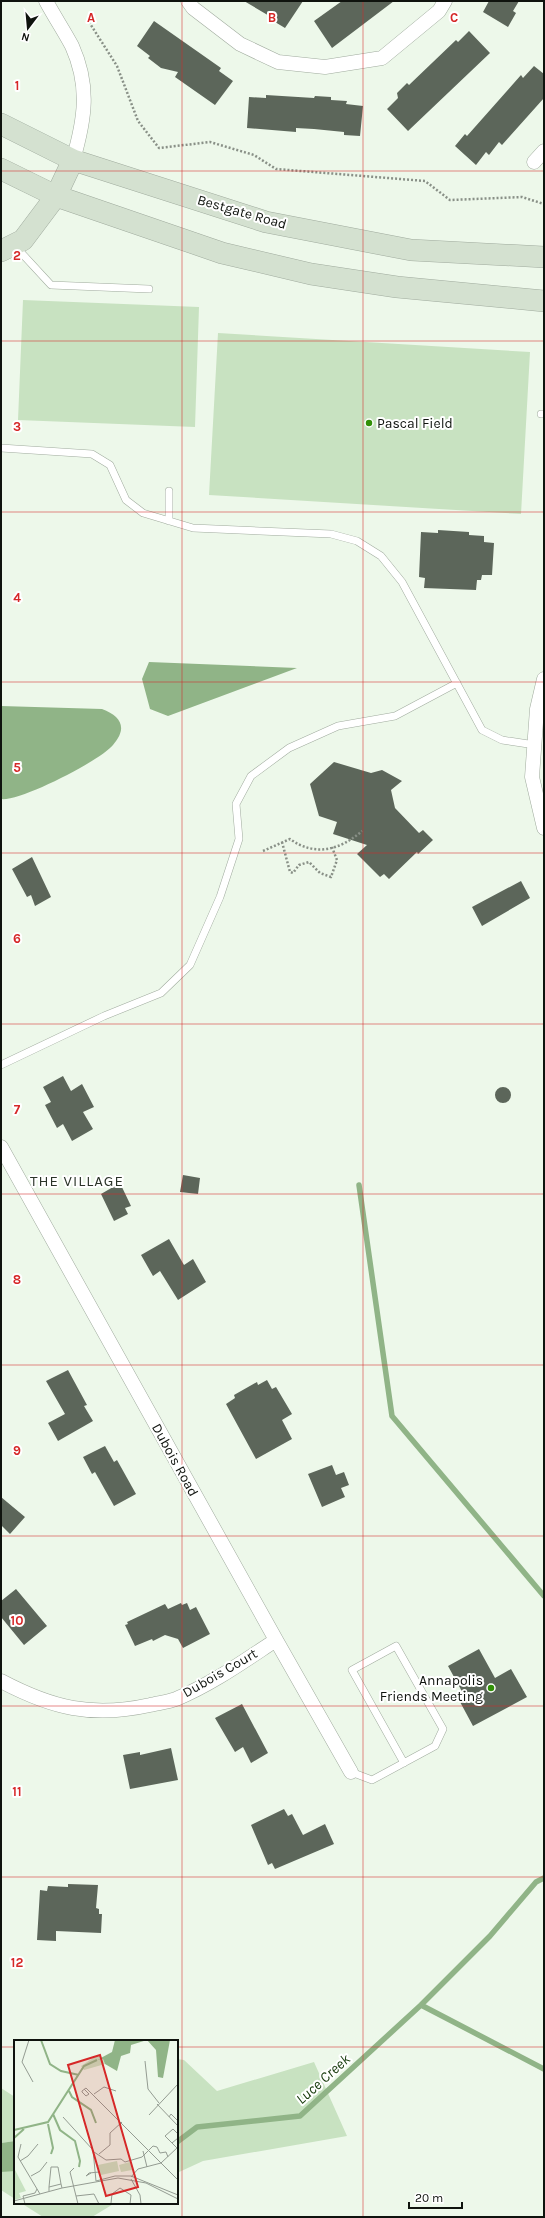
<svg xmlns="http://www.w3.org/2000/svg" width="545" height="2218" font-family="Karla,sans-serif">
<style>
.green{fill:#c8e2c1}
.water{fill:#90b487}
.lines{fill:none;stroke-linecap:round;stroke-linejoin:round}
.stream{stroke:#90b487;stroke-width:5.5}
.building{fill:#5c665a}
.service-casing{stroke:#a0ab9e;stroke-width:8}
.minor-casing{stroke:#a0ab9e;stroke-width:15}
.secondary-casing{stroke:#a0ab9e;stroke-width:22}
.path{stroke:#899087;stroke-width:2.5;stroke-dasharray:2 2;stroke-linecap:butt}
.service{stroke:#fff;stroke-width:7}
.minor{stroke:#fff;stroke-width:14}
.secondary{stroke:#d4e1d0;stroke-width:21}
.grid{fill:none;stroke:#d62828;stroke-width:1;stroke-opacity:0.55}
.poi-dot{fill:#319007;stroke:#fff;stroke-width:1.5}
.labels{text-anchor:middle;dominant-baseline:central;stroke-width:4;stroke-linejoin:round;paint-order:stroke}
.street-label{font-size:14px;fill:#0f130e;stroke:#fff}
.poi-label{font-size:14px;fill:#0f130e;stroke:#fff;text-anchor:start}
.neighbourhood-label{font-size:15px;letter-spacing:1px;fill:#2a3328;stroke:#fff}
.water-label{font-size:15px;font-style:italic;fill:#163a0b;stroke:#fff}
.inset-river{fill:none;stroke:#90b487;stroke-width:2}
.inset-road{fill:none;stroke:#949c92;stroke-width:1}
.view{fill:#d62828;fill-opacity:0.15;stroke:#d62828;stroke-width:2}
.inset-edge{fill:none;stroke:#0f130e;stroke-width:2}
.grid-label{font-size:13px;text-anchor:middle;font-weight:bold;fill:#d62828;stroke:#fff;stroke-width:4;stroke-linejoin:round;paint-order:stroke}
</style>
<rect width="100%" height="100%" fill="#edf8ea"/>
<!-- green -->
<path class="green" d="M23,300L199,307L195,427L18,420Z
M218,333L530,352L521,514L209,495Z
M177,2059L184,2060L217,2091L314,2062L347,2136L203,2161L177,2173Z
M1,2088L15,2097V2141L1,2143Z
M6,2170L15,2171V2199L1,2190V2172Z
M21,2203H115L92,2217H43Z"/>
<!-- water -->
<path class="water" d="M149,662L297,668L168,716L150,709L142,679Z
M1,706L102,709C121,716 128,728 113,745C101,760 20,802 1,799Z
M15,2141V2171L1,2172V2143Z"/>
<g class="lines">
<!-- stream -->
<path class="stream" d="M359,1185L392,1416L544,1596
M421,2005L544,2069
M177,2142L197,2127L300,2116L421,2005L490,1936L536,1882L544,1878"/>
</g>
<!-- building -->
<path class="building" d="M244,1H303L285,28L270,19L271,17Z
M342,1H394L332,48L314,21Z
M489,1H519L513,11L516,13L508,27L483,12Z
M154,21L221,68L219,71L233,81L215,105L175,77L178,72L161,68L148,58L150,56L137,46Z
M469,31L490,53L408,131L387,109L398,98L397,93L407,83L409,85L456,40L458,42Z
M534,66L544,74V98L502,145L499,142L489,155L486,152L476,165L455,146L465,134L467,136L521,75L523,78Z
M266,95L314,98L315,96L331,97V100L347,101L346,104L363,106L360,136L344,135V132L314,129L296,128V132L247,128L249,97L266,98Z
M438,530L469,532V535L484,536V542L494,543L492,575H482L481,580H477L476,590L424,588L425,578L419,577L421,532L438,533Z
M334,762L371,773L382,770L402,781L391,790L395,808L419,833L423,830L433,840L418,854L417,852L389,879L384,874L380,877L357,854L367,845L333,834L337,822L319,816L310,784Z
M32,857L51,897L35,906L31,895L27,897L12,869Z
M521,881L530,898L482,926L472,907Z
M63,1076L71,1091L82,1084L94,1107L83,1112L93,1129L72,1141L63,1124L57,1128L45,1105L51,1102L43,1087Z
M495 1095a8 8 0 1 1 16 0a8 8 0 1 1-16 0Z
M183,1175L200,1178L198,1194L180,1192Z
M120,1183L131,1206L125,1208L128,1214L114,1221L101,1194Z
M169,1239L184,1265L193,1259L206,1282L178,1300L160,1271L153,1276L141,1255Z
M68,1370L87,1405L84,1406L93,1421L58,1441L48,1423L65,1414L46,1381Z
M267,1380L272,1389L276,1387L292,1414L282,1420L292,1439L256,1459L226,1404L235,1398L234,1395L257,1382L258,1385Z
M105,1446L114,1462L117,1460L136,1494L114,1506L95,1472L92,1474L83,1457Z
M332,1465L336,1475L344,1472L349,1485L341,1488L345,1497L322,1507L308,1474Z
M1,1497L25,1517L10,1534L1,1525Z
M16,1589L47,1626L24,1645L1,1617V1601Z
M181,1603L182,1605L187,1603L190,1610L196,1607L210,1634L183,1648L178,1639L165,1635L153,1641L152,1639L135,1646L125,1625L128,1624L127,1622L165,1604L168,1609Z
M479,1649L495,1678L511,1669L527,1697L473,1726L459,1700L465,1697L448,1666Z
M242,1704L268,1753L251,1763L243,1747L235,1752L215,1718Z
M171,1748L178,1780L130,1789L123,1755L140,1752V1755Z
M284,1809L288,1816L292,1814L303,1835L325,1824L334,1844L275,1869L272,1863L268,1865L251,1825Z
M68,1884L98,1885L96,1908L99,1909V1914H102L101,1933L56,1931V1941L37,1940L40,1890L47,1891L48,1886L68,1887Z"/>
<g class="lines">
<!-- service casing -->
<g class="service-casing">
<path id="service" d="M15,246L51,285L149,289
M541,414H544
M1,448L92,454L110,465L126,500L143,513L193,528L331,534L357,541L381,556L402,582L482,730L502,740L535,745
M169,521V491
M1,1065L104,1016L161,993L190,965L220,897L239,839L236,804L251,776L289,748L338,726L395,716L457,683
M351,1772L372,1780L435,1746L443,1729L396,1646L352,1670L404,1763"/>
</g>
<!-- minor casing -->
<g class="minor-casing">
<path id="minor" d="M46,1C54,16 64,31 72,46C90,86 85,119 73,160
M188,1L193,8L240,44L278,62L325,67L382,58L439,11L445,1
M534,162L544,151
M544,679L537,709L532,777L544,828
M1,1147L276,1640L351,1772
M1,1681C52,1708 92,1718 150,1705C158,1703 168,1702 176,1699C212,1684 244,1661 276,1640"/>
</g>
<!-- secondary casing -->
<g class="secondary-casing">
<path id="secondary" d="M1,124L73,160L266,222L411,250L544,257
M1,169L56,196L222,253L311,274L397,287L544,301
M1,251L23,240L56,196L73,160"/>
</g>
<!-- path -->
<path class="path" d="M89,22L117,66L138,121L159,148L210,142L254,155L276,169L425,181L450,200L522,197L544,204
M282,842L290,872L293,873L299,865L309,862L320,873L331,877L337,860L332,847
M263,851L290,839C315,857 340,850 362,831"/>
<!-- service -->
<use href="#service" class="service"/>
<!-- minor -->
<use href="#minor" class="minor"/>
<!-- secondary -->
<use href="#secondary" class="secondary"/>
</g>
<!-- grid -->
<path class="grid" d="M182,1V2217M363,1V2217M1,171H544M1,341H544M1,512H544M1,682H544M1,853H544M1,1024H544M1,1194H544M1,1365H544M1,1536H544M1,1706H544M1,1877H544M1,2047H15M177,2047H544"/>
<!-- markers -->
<g class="poi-dot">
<circle cx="369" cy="423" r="4"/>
<circle cx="491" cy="1688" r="4"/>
</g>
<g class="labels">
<!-- street labels -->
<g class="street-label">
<text transform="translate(242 212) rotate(16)">Bestgate Road</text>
<text transform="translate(175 1460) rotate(61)">Dubois Road</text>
<text transform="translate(220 1673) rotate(-30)">Dubois Court</text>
</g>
<!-- poi labels -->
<g class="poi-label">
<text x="377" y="423">Pascal Field</text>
<text x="483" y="1680" text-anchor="end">Annapolis<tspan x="483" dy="16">Friends Meeting</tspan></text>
</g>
<!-- neighbourhood labels -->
<g class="neighbourhood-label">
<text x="77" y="1181">THE VILLAGE</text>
</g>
<!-- water labels -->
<g class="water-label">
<text transform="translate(323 2079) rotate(-42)">Luce Creek</text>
</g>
</g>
<!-- overview -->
<g transform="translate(14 2040)">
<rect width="164" height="164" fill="#edf8ea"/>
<path d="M82,16L88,17L83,20L89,19L91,24L70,30L67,26ZM103,121L105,131L87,135L84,125ZM116,122L118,130L107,132L105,125ZM0,128L12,151L5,153L7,158L0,160Z" fill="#c8e2c1"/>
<path d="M101,0H156L149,38L144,37L142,10L133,0L117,5L116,13L107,16L103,31L91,24L89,19L83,20L98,12Z" fill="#90b487"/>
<path class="inset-river" d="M27,0L36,24L47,31L65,35M55,51L58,57L77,70L82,83M39,74L46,90L61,101L66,121L65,127M34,84L39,108L37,114M0,90L34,82L70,26L83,20M0,98L10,89"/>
<path class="inset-road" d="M15,0L8,22L19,42M131,21L134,49L145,63M70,49L75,54L72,56L68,52V51L72,48L164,140M80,54L90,47L102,51M143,64L164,86M135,75L164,44M49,77L79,110L82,141M155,77L157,74L164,81M158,103L151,96L159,89L164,94M7,104L4,117L26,154M163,108L158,103L164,98M129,111L133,127M80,112L92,120L107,119L111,122L128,117L139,106L143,107L146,113L152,112L154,117M85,114L96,105V93L108,82M6,121L14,116L24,104M60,128L56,132L64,164M77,133L72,136L75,133L85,132M17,136L26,131L33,122M117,137L124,129L147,123L164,107M117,139L126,155L127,164M82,141L101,136H117L164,155M35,147L37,127H44L47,144M35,151V147L47,144L48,148M62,156L80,154L85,164M0,161L48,148L104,138L132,143L164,159M97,163L98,154L106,148L117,155L116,164M11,164L9,156L21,153L23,149"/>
<path class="view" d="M86,15L124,147L92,156L54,25Z"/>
<rect width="164" height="164" class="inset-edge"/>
</g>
<g class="grid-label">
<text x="91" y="22">A</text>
<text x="272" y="22">B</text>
<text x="454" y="22">C</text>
<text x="17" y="90">1</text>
<text x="17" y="260">2</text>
<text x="17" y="431">3</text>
<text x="17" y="602">4</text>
<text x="17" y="772">5</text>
<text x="17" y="943">6</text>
<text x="17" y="1114">7</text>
<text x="17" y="1284">8</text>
<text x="17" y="1455">9</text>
<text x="17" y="1625">10</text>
<text x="17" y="1796">11</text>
<text x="17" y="1967">12</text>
</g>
<!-- border -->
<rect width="545" height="2218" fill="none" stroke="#0f130e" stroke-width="4"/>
<!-- north arrow -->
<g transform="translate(28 28) rotate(196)" stroke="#ffffff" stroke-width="3" paint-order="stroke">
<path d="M0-3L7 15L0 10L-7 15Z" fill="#0f130e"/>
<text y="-6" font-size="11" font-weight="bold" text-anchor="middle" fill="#0f130e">N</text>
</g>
<!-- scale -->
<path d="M409 2202v6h53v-6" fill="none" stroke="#0f130e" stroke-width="2"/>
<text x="415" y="2202" font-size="12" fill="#0f130e" stroke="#ffffff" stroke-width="3" paint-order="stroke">20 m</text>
</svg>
